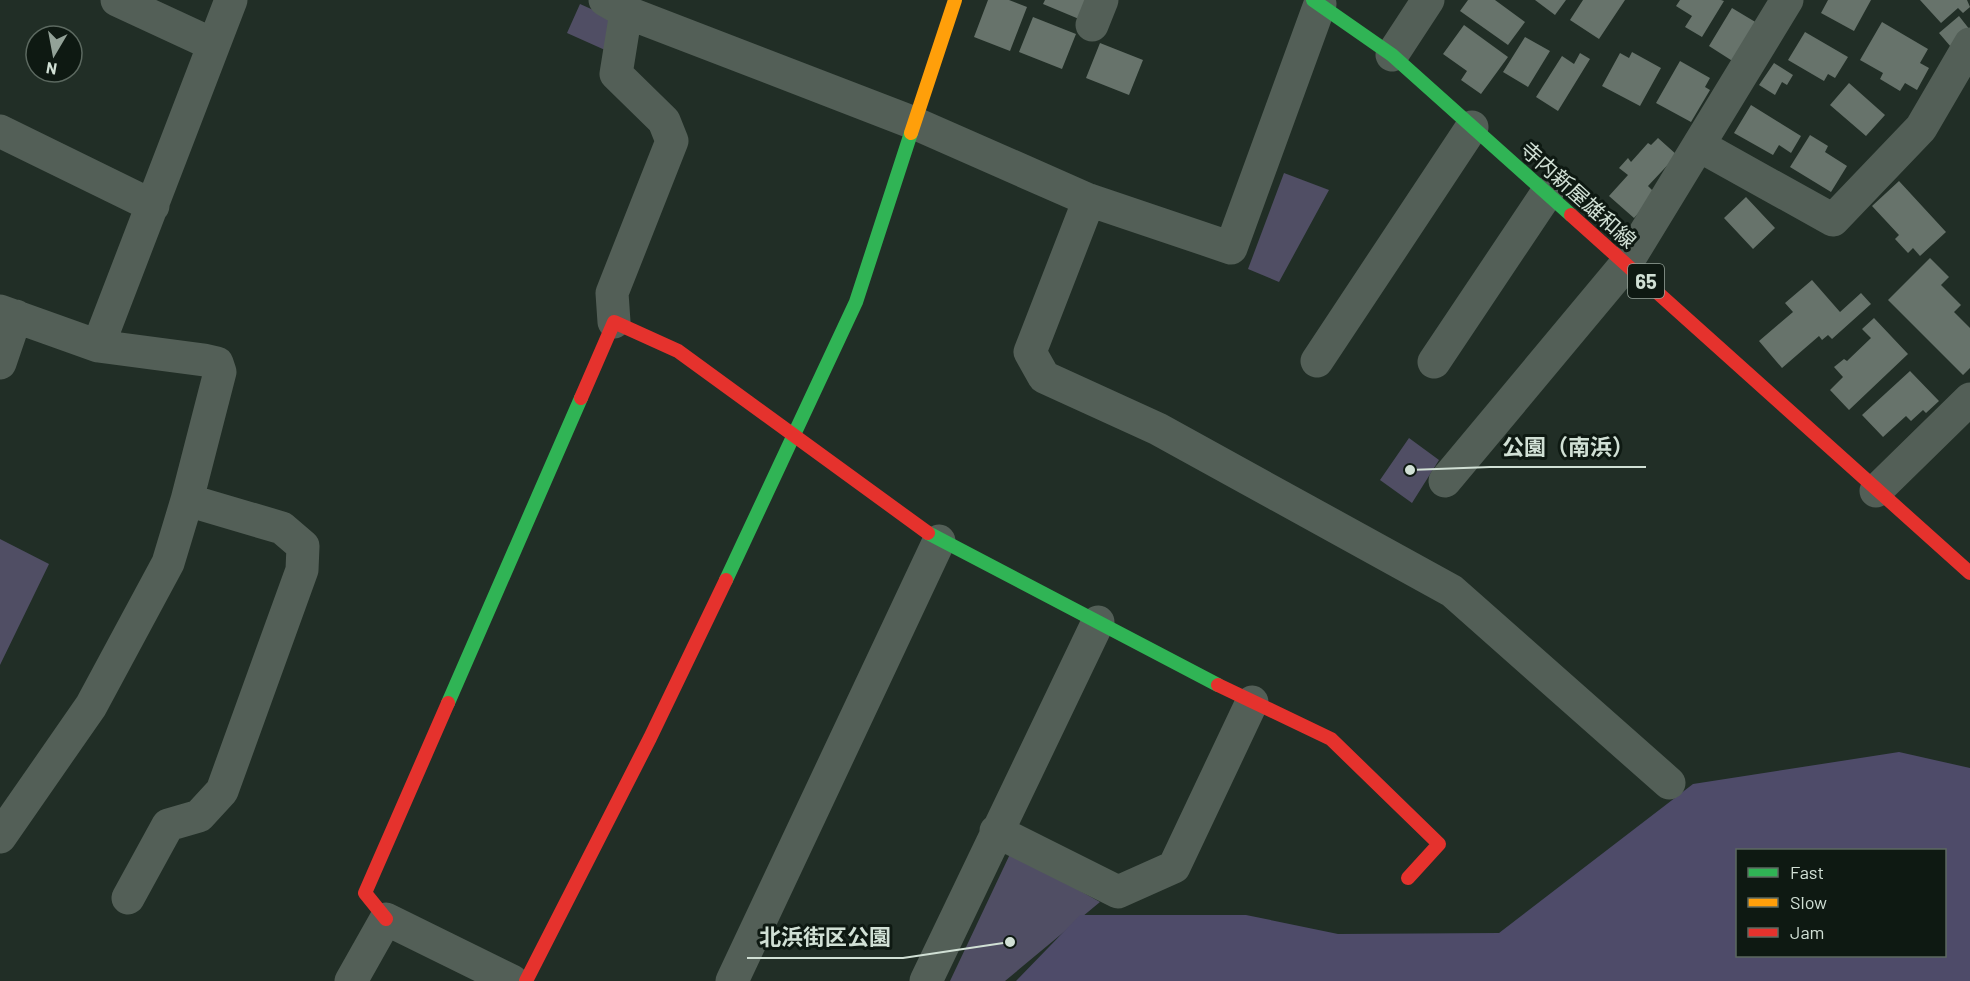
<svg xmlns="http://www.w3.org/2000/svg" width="1970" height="981" font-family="Barlow,'Noto Sans JP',sans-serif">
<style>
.green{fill:#504e64}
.forest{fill:#4e4b69;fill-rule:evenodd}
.building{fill:#67736b}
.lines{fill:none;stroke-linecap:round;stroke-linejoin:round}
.street{stroke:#535f57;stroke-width:33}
.fast{stroke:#30b455;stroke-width:14}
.slow{stroke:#ff9f0a;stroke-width:14}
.jam{stroke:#e5322d;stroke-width:14}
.labels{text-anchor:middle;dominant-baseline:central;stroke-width:6;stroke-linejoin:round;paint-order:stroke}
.shield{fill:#0e1912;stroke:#96a49a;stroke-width:1.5}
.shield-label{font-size:20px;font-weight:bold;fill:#d1e0d5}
.street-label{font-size:21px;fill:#d1e0d5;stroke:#0e1912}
.leader{fill:none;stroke:#d1e0d5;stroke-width:2}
.callout-dot{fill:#d1e0d5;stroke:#0e1912;stroke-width:2}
.callout-label{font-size:22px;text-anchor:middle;font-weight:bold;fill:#d1e0d5;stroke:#0e1912;stroke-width:6;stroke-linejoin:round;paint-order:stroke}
</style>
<rect width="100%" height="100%" fill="#212e26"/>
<!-- green -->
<path class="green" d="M580,4L618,21L605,50L567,33Z
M1284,173L1329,190L1279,282L1248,269Z
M1409,438L1439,460L1412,503L1380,480Z
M0,539L49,564L0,665Z
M1011,852L1100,902L1005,981H950Z"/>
<!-- forest -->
<path class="forest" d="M1899,752L1970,768V981H1016L1080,915H1246L1338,934L1499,933L1693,784ZM1738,850H1944V956H1738Z"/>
<!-- building -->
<path class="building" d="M988,0H1009L1027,7L1010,51L974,37Z
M1045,0H1087L1079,19L1043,4Z
M1468,0H1495L1525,22L1508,45L1460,11Z
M1535,0H1566L1555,15Z
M1583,0H1625L1599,39L1570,20Z
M1680,0H1721L1724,1L1702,37L1685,27L1692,16L1676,6Z
M1828,0H1871L1854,31L1821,13Z
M1920,0H1967L1970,7L1963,13L1958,8L1941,23Z
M1732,8L1757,23L1734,62L1709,46Z
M1959,16L1970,30L1951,47L1939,33Z
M1033,17L1076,34L1062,69L1019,52Z
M1882,22L1928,49L1920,63L1929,68L1917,90L1905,83L1900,91L1880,79L1883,73L1860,60Z
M1464,25L1508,57L1481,94L1461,80L1467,71L1443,54Z
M1805,32L1848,57L1835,78L1828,74L1824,81L1788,60Z
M1525,37L1550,51L1528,87L1503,72Z
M1100,43L1143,60L1129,95L1086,78Z
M1632,52L1661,68L1640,106L1602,86L1620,53L1629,58Z
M1580,53L1590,59L1558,111L1536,97L1562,56L1574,64Z
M1680,61L1710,78L1705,87L1710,90L1691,122L1656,103Z
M1774,63L1793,75L1787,85L1782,82L1775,95L1759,85Z
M1849,83L1885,115L1866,136L1830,105Z
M1751,105L1801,136L1791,153L1779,145L1773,155L1734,133Z
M1810,135L1828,146L1825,152L1847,166L1831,192L1790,167Z
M1658,138L1677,155L1648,186L1656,194L1634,218L1609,196L1628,175L1619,168L1628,158L1631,162L1648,143L1651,145Z
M1899,181L1946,232L1920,256L1913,248L1908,253L1895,239L1899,235L1872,206Z
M1746,197L1775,228L1753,249L1724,218Z
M1930,258L1949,277L1941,285L1961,305L1954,312L1970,328V368L1963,375L1888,300Z
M1812,280L1840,312L1861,293L1871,304L1832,339L1828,335L1822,340L1819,336L1782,368L1759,341L1793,312L1785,303Z
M1874,318L1908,354L1849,410L1830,390L1843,377L1834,367L1844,359L1847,361L1871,338L1862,329Z
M1910,371L1939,401L1926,413L1923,410L1911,421L1906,416L1883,437L1862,415Z"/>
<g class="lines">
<!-- street -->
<path class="street" d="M117,0L212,44
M605,0L626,12L914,123L1089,200L1231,248L1320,4
M1092,25L1102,0
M1392,55L1428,0
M0,131L153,206
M1700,146L1833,220L1921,128L1970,44
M1089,200L1030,352L1044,377L1158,429L1452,591L1669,783
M0,311L98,346L231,0
M614,322L612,293L672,141L664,121L616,74L626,12
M1317,361L1472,127
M1434,362L1547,193
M0,363L16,316
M1445,481L1626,264L1787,0
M1876,491L1970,399
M996,831L1118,892L1174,867L1252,702
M0,837L91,706L168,563L187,500L220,372L217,363L204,360L98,346
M128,898L168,825L199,816L222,791L302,570L303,546L282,528L187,500
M351,981L386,919L512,981
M732,981L939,541
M926,981L1098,622"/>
<!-- fast -->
<path class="fast" d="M1313,0L1392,55L1571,215
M928,533L1218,685
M726,580L856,302L911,133
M448,703L581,398"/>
<!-- slow -->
<path class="slow" d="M911,133L955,0"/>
<!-- jam -->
<path class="jam" d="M1571,215L1970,573
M581,398L614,322L678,351L928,533
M1218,685L1331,739L1439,844L1408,878
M386,919L365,893L448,703
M526,981L650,738L726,580"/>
</g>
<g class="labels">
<!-- shield labels -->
<rect class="shield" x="1628" y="264" width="36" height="34" rx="4.5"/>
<g class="shield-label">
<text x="1646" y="281">65</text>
</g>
<!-- street labels -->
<g class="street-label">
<text transform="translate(1579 194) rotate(42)">寺内新屋雄和線</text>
</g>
</g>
<!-- callouts -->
<path class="leader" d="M1410 470L1490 467H1646M1010 942L903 958H747"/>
<g class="callout-dot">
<circle cx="1410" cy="470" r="6"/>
<circle cx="1010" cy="942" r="6"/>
</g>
<g class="callout-label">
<text x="1568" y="455">公園（南浜）</text>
<text x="825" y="945">北浜街区公園</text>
</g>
<!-- legend -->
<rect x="1736" y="849" width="210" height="108" fill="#0e1912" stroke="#5c6960" stroke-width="1.5"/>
<rect x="1748" y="868" width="30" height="9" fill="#30b455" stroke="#5c6960" stroke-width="1.5"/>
<text x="1790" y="879" font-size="18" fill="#d1e0d5">Fast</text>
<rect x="1748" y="898" width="30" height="9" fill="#ff9f0a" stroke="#5c6960" stroke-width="1.5"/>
<text x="1790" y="909" font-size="18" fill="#d1e0d5">Slow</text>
<rect x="1748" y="928" width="30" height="9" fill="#e5322d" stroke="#5c6960" stroke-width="1.5"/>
<text x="1790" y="939" font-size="18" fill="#d1e0d5">Jam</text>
<!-- north arrow -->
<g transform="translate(54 54) rotate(190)"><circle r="28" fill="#0e1912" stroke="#5c6960" stroke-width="1.5"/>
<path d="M0-4.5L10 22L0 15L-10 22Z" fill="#93a298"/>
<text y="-9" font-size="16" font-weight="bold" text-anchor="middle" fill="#d1e0d5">N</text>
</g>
</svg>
